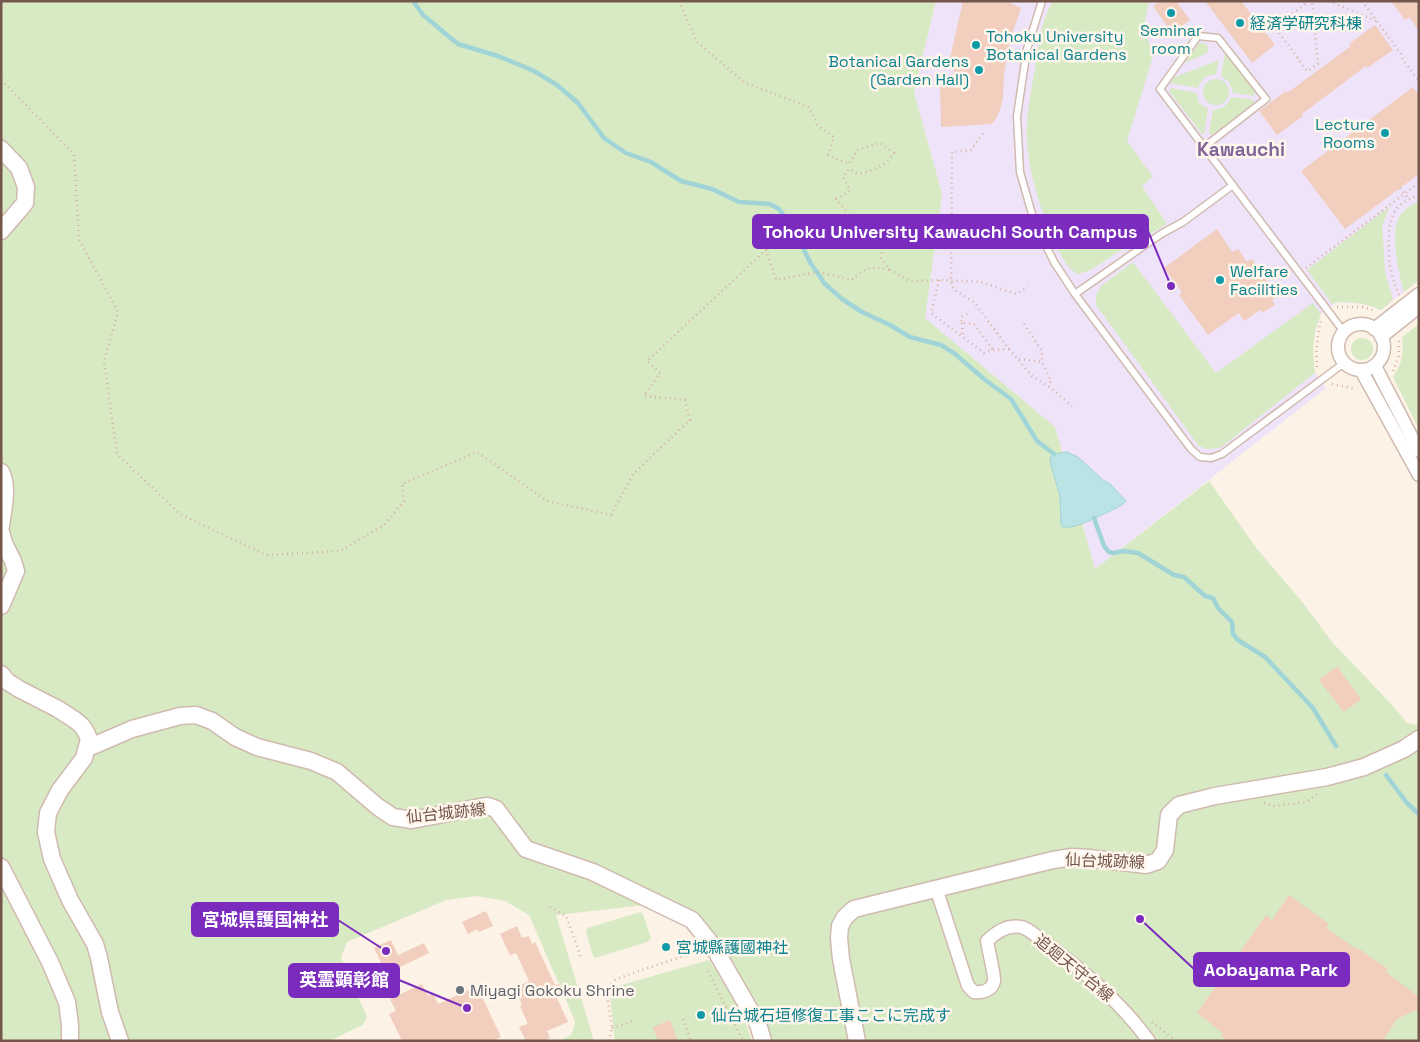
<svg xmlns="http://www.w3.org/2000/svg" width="1420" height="1042" font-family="'Space Grotesk','Noto Sans JP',sans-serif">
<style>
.education{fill:#efe3f9}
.green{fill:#d7eac4}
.water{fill:#bae3e6;stroke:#a1d4d7}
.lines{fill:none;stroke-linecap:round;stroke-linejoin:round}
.stream{stroke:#a1d4d7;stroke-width:4.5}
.building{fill:#f1cebe}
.service-casing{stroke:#d0baaf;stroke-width:9}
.minor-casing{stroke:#d0baaf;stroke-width:15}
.tertiary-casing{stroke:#d0baaf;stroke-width:19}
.path{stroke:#d6b1a1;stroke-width:2.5;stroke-dasharray:1 4;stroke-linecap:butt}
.service{stroke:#fff;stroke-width:6}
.minor{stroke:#fff;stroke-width:12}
.tertiary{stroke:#fff;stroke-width:16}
.culture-dot{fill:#0f9aa8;stroke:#fff6ec;stroke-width:2}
.worship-dot{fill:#6b7280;stroke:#fff6ec;stroke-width:2}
.labels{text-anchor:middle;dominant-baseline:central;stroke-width:5;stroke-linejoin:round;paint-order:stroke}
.culture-label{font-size:16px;fill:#0d838f;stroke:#fff6ec;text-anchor:start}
.street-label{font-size:16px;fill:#75564b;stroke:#fff6ec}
.worship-label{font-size:16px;fill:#5b616d;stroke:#fff6ec;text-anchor:start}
.quarter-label{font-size:19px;font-weight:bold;fill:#836699;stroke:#fff6ec}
.leader{fill:none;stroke:#7b2cbf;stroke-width:2}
.callout-dot{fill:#7b2cbf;stroke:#fff6ec;stroke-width:2}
.callout{fill:#7b2cbf;stroke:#7b2cbf;stroke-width:2}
.callout-label{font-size:18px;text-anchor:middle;font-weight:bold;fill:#fff}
</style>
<rect width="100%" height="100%" fill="#fcf2e6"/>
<!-- education -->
<path class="education" d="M936,1H1419V280L1381,310L1365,304L1337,302L1321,314L1313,339V360L1315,373L1326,388L1095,569L1055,427L925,318L942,194L914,92Z"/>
<!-- green -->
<path class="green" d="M1,1H936L914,92L942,194L925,318L1055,427L1095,569L1209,481L1257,549L1303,603L1332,642L1393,706L1407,723L1419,725V1041H771L763,1015L720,945L689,922L645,905L556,915L594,1041H559L571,1035L575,1025V1021L529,915L505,901L477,896L446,900L347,942L341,958L367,1017L363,1025L329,1041H1Z
M1053,1H1149L1144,27L1153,56L1127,141L1153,177L1142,186L1167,224L1118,252L1091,270L1078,274C1064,267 1057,247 1051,233C1039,205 1030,175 1027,144C1025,119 1031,93 1035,68C1038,45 1041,21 1053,1Z
M1199,43C1206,42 1210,47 1207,53L1185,63V62Z
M1225,51L1256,91L1254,96L1233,93L1229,82L1221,76Z
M1219,60L1216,75C1206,74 1202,79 1198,88L1170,83L1172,78Z
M1203 92a13 13 0 1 1 26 0a13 13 0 1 1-26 0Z
M1171,88L1197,93L1199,103L1208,109L1204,134H1202L1169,91Z
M1231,97L1254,100V105L1211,135L1209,133L1213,110C1223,109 1227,106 1231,97Z
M1419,201V280L1404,292C1399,275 1391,238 1397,222C1400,211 1410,206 1419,201Z
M1389,207L1382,227L1383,239L1385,271L1393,300L1381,310C1369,304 1344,299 1332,304L1307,270Z
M1133,262L1216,373L1313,303L1321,314C1312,336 1312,350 1315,373L1220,448L1206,449L1198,445L1096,305V295L1101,286Z
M1419,324V429L1393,377C1402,364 1404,353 1402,337Z
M1351 349a11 11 0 1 1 22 0a11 11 0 1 1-22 0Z
M640,912L643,914L651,938L647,942L595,958L593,956L586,932L588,928Z
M709,960C725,982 744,1014 752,1041H615L610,996L618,986Z"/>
<!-- water -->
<path class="water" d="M1067,452L1078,457L1103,480L1110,484L1126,501L1122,505C1109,511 1076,530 1063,527L1061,524L1060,496L1051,465L1050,458L1054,454Z"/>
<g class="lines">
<!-- stream -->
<path class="stream" d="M413,1L423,15L458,44L498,56L534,71L557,85L578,103L604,138L626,153L651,162L681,181L712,189L739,202L770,204L779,209L793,228L811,264L817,272L824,283L842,299L862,312L890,325L910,337L941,345L955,354L984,379L1011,399L1037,441L1054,454
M1094,518L1104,546L1109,552L1114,553L1123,551L1138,553L1174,575L1184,577L1205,596L1213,598L1218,608L1232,622L1233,634L1238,640L1265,657L1313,708L1336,746
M1386,775L1407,803L1419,814"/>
</g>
<!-- building -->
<path class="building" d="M963,1H1006L1021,8L1010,40L1004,74L1003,97L1001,107L997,117L992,124L941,127L940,84H951L956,59L950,58Z
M1160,1H1176L1190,20L1172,33L1153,6Z
M1205,1H1241L1275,45L1252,63Z
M1391,1H1419V32L1410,17L1405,20Z
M1375,25L1393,50L1367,68L1366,66L1302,114L1303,116L1277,135L1259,111L1286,91L1287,93L1351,46L1349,44Z
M1413,87L1419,95V174L1345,229L1301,171Z
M1217,229L1232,252L1238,249L1247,262L1252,259L1278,296L1272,300L1275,305L1262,313L1260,310L1244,321L1239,313L1208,335L1179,295L1182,292L1164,268Z
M1337,666L1361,699L1344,712L1319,680Z
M1289,895L1329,924L1326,928L1355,948L1356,947L1388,969L1386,972L1419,997V1009L1397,1019L1383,1041H1228L1221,1036L1223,1033L1197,1013L1266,915L1272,920Z
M486,911L493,926L479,932L477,929L468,934L462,922Z
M517,926L522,938L529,936L532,944L535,942L555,985L559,984L564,995L557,998L568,1022L547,1031L550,1038L543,1041H526L519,1027L528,1024L520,1006L522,1005L515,988L529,981L516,953L510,955L500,934Z
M391,940L398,955L424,943L429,953L398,968V970L387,975L374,948Z
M422,984L428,996L433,993L438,1004L477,986L501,1037L492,1041H402L389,1014L396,1011L390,999Z
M670,1020L678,1041H658L653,1027Z"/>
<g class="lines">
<!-- service casing -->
<g class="service-casing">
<path id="service" d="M1042,1L1027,49L1017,116L1020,172L1034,221L1054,262L1075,294L1191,449L1200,457L1211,458L1222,454L1344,363
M1204,147L1266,99L1218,38L1198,36L1160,89L1344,332
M1075,294L1161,234L1183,222L1233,185"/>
</g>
<!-- minor casing -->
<g class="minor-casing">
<path id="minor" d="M1338 347a23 23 0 1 1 46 0a23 23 0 1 1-46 0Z
M1374,329L1419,294
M1381,337L1419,307
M1375,366L1419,451
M1361,370L1419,475
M936,888L968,986L974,992C981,993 992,991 994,981C995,976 988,948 987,941C996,932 1007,924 1021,927C1028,928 1037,937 1043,941C1082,970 1120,1001 1149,1041"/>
</g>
<!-- tertiary casing -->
<g class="tertiary-casing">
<path id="tertiary" d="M1,149L19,168L26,187L25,203L1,231
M1,472C9,487 3,509 1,526
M1,532L4,543L13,561L16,571L1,606
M1,674L8,682L19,689L58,709L75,720L82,726L86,732L89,739L84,758L60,790L48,813L46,832L52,859L70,900L95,944L99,958L110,1012L120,1041
M88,748L132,729L180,716L196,715L212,721L235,737L257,747L311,761L337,772L378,807L393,817L412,820L480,807L488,806L496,809L526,849L593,872L692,920L713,946L758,1024L763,1041
M1,867L50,962L67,1002L70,1025V1041
M857,1041L841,959L839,938L840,926L845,917L854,909L1053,860L1072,857L1089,858L1146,865L1158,861L1165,850L1169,815L1179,805L1215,796L1327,777L1364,767L1404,749L1419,739"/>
</g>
<!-- path -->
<path class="path" d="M679,1L697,42L745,83L809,107L818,126L834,137L828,155L849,164L857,150L880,143L894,153C885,166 873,171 858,174L849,169L843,177L850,191L836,199L855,222L867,223L885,241L881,258L890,270L910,281L939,280L981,282L1016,294L1028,287
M1309,1L1275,27L1307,71L1318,64L1312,1
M1329,1L1376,21
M1362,1L1401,54L1403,60L1419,81
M1,80L74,154L79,239L118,312L104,361L117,454L180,514L266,555L340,551L384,525L404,501L402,484L477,452L547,501L611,515L633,474L690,420L685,400L644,396L660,373L647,361L766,250L776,280L817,272L852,280C866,266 871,266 890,270
M1400,188L1409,199
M1306,268L1419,183
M939,280L931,313L984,353L993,350L1009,349L974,302L953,289L951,281L952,152L971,150L984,132
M1399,295C1392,280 1389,265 1389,248C1388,222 1390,204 1419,195
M1337,307H1363L1375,311
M967,314L961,317L962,323L974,324L993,350
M962,323L963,337
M1024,324L1042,351V362
M1009,349L1032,376L1051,388L1072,406
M1019,359L1042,362L1051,381L1048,386
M1317,367C1316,351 1317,336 1321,320
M1393,371L1399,355V341
M1332,384L1356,389
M1264,803L1273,806L1306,802L1317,794
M550,907L566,916L581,957
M708,971L743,1041
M683,1019L691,1041
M1152,1022L1176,1041
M612,1028L634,1021
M609,1041L612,1028L606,989L616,979L698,951"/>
<!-- service -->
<use href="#service" class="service"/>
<!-- minor -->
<use href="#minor" class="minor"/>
<!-- tertiary -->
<use href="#tertiary" class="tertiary"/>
</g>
<!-- markers -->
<g class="culture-dot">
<circle cx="1171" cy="13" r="5"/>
<circle cx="1240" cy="23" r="5"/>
<circle cx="976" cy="45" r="5"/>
<circle cx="979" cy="70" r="5"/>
<circle cx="1385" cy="133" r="5"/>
<circle cx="1220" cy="280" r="5"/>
<circle cx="666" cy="947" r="5"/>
<circle cx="701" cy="1015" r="5"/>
</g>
<circle class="worship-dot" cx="460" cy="990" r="5"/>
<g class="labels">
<!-- culture labels -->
<g class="culture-label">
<text x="1250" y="23">経済学研究科棟</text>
<text x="1171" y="30" text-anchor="middle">Seminar<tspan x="1171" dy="18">room</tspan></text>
<text x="986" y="36">Tohoku University<tspan x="986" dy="18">Botanical Gardens</tspan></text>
<text x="969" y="61" text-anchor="end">Botanical Gardens<tspan x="969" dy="18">(Garden Hall)</tspan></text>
<text x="1375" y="124" text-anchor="end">Lecture<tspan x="1375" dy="18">Rooms</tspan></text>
<text x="1230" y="271">Welfare<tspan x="1230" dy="18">Facilities</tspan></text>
<text x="676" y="947">宮城縣護國神社</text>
<text x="711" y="1015">仙台城石垣修復工事ここに完成す</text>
</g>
<!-- street labels -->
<g class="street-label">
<text transform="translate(446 813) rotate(-6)">仙台城跡線</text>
<text transform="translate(1105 861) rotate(2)">仙台城跡線</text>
<text transform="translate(1074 968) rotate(39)">追廻天守台線</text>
</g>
<!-- worship labels -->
<g class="worship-label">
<text x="470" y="990">Miyagi Gokoku Shrine</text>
</g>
<!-- quarter labels -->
<g class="quarter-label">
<text x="1241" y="149">Kawauchi</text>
</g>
</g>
<!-- callouts -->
<path class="leader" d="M1171 286L1148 231M386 951L338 920M1140 919L1194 969M467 1008L399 980"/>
<g class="callout-dot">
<circle cx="1171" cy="286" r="5"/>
<circle cx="386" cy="951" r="5"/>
<circle cx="1140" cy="919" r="5"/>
<circle cx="467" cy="1008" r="5"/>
</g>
<g class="callout">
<rect x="753" y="215" width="395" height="33" rx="5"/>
<rect x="192" y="903" width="146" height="33" rx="5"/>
<rect x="1194" y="953" width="155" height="33" rx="5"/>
<rect x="289" y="964" width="110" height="33" rx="5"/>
</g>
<g class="callout-label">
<text x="950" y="238">Tohoku University Kawauchi South Campus</text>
<text x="265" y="926">宮城県護国神社</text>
<text x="1271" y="976">Aobayama Park</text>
<text x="344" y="986">英霊顕彰館</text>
</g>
<!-- border -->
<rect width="1420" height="1042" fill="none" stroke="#75564b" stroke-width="5"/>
</svg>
